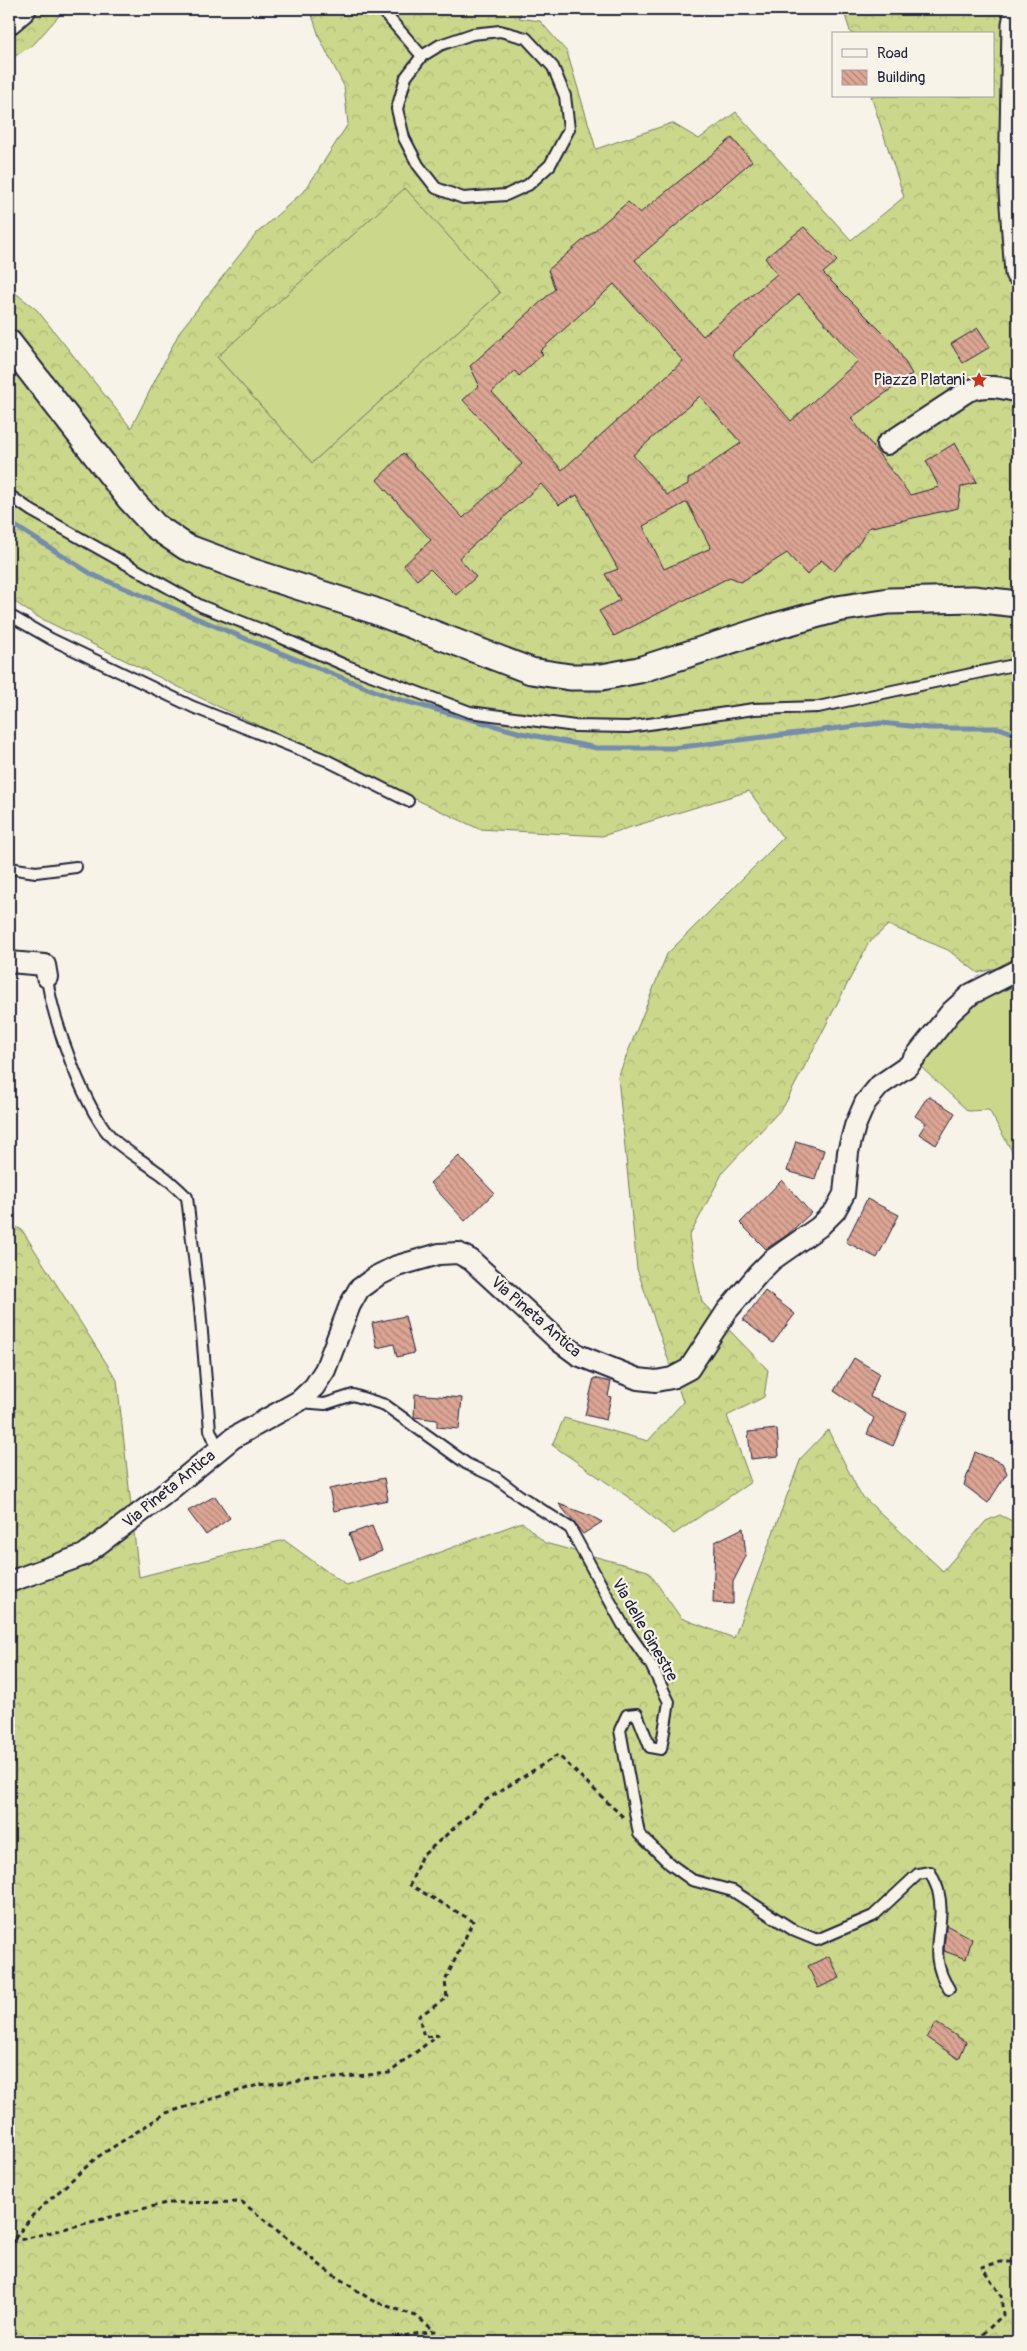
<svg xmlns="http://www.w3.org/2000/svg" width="1027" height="2351" font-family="Pangolin,sans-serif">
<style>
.grass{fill:#cbd78a;stroke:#767c62}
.forest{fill:url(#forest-crowns);stroke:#767c62;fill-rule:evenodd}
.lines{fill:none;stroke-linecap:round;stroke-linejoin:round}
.stream{stroke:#758cab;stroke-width:5}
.building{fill:url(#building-back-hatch);stroke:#22223b;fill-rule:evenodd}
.service-casing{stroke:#22223b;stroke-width:14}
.minor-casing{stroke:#22223b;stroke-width:24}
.tertiary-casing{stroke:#22223b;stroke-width:29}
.path{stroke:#22223b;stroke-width:3;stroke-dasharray:5 4;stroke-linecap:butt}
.service{stroke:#f7f3e8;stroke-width:10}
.minor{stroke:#f7f3e8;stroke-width:20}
.tertiary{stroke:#f7f3e8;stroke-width:25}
.labels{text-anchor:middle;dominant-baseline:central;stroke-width:4.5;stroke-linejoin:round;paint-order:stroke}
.poi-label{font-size:16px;fill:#22223b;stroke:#f7f3e8;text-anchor:end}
.street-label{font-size:16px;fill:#22223b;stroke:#f7f3e8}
</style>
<defs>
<pattern id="forest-crowns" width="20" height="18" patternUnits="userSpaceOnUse" patternTransform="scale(1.25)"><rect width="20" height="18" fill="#cbd78a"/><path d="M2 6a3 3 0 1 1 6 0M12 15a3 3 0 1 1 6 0" fill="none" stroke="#aeb878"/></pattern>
<pattern id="building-back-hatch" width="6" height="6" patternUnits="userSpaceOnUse" patternTransform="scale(1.25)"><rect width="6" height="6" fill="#dca594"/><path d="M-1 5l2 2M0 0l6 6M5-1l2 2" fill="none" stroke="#b2867a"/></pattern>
</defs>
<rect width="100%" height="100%" fill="#f7f3e8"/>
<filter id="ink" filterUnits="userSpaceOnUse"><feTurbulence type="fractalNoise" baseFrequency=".02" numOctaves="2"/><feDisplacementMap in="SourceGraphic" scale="10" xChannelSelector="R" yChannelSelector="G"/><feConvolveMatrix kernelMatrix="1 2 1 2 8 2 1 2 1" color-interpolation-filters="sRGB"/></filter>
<g filter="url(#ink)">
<!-- grass -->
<path class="grass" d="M405,187L500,293L312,463L217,357Z
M1018,985V1162L989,1110L968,1111L922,1068L952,1021L980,1000Z"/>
<!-- forest -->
<path class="forest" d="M9,9H65L34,44L9,60Z
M310,9H523L519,18L540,21L567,52L596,149L672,123L699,139L736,112L851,240L904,197L871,96H993V34H851L843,9H1018V962L978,973L948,950L888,925L868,944L784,1106L723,1172L689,1237L702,1302L768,1370L764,1397L727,1416L751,1482L674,1534L628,1497L552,1445L564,1418L648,1441L683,1402L637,1269L618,1077L667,954L783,838L749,791L602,836L479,829L217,706L34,615L9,598V288L37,310L131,428L180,331L256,234L306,189L348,124L344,86L320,39ZM405,188L500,293L312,463L217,357Z
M9,1223L22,1230L117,1380L139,1577L284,1540L347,1586L522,1522L545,1543L648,1571L681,1618L734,1638L801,1458L828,1430L860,1494L943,1571L986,1521L1000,1515L1018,1524V2342H9Z"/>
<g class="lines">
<!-- stream -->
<path class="stream" d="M9,522L93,575L263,646L390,697L521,733L597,748H673L881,723L929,728H999L1018,735"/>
</g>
<!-- building -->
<path class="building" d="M732,138L752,161L635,260L703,336L777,274L765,258L804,227L837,261L823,273L894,344L912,374L851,418L910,495L939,487L926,461L955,443L977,482L961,487L958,508L868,528L860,542L834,571L821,560L807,575L787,553L741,582L730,577L614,636L599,611L620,600L605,574L618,569L577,495L559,505L541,484L459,558L476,577L456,595L430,569L417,580L404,565L431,540L377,480L403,453L463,518L522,464L463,400L479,385L470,366L555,289L548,270L628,202L640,213ZM614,284L683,361L562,470L492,392L515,371L519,376L543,354L540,351ZM799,294L858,361L791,421L732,354ZM700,396L741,443L688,479V484L667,495L633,455ZM687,502L711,548L664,569L643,526Z
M978,328L990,347L963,363L951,344Z
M928,1096L955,1113L936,1145L919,1134L926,1123L915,1116Z
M796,1141L824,1150L815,1179L787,1171Z
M459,1156L494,1193L465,1221L430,1183Z
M782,1180L811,1213L787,1235L766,1249L740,1223Z
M867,1199L899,1215L877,1258L846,1242Z
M765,1291L795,1314L773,1343L743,1320Z
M405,1316L414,1353L397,1357L394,1344L377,1348L372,1323Z
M854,1358L879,1373L870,1397L907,1413L893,1446L867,1434L874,1418L834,1391Z
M594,1378L611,1382L608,1396L611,1397L606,1420L585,1415Z
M415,1394L462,1398L459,1429L437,1427V1420L414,1417Z
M777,1429L779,1456L751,1459L748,1432Z
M975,1452L1002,1463L1007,1473L988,1503L964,1485Z
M384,1478L388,1500L334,1511L329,1489Z
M215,1496L230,1518L206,1535L188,1511Z
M559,1504L591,1516L602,1522L583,1534Z
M372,1526L382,1551L359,1560L349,1534Z
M743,1528L746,1556L733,1582V1604L713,1603L715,1542Z
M946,1925L972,1939L966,1959L944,1951Z
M829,1956L840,1978L818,1988L808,1966Z
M936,2023L966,2042L959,2059L927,2038Z"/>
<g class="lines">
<!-- service casing -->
<g class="service-casing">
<path id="service" d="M381,9L422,56
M500,31L526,38L553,67L565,96L569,129L550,165L528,185L506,195L463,198L436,188L418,165L404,138L397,109L406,77L422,56L440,45L472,34Z
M9,495L32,511L201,606L275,635L347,666L470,712L575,726L628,727L754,709L818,707L1018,664
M9,615L51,639L193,707L326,760L408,801
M9,868L36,872L76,867
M47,977C51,1017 86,1114 115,1141C127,1152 142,1160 155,1170C167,1177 177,1188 187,1197L200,1308L210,1430L218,1449
M300,1402L325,1404L353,1395L385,1405L467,1464L495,1477L520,1496L570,1528L623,1625L651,1665L669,1702L661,1749L650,1747L637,1714L627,1715L620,1730L639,1834L670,1864L692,1880L733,1891L795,1931L817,1940L873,1916L918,1874L930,1872C933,1878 936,1884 938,1890C948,1927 924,1951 949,1989"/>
</g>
<!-- minor casing -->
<g class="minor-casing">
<path id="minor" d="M887,444L968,391C985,384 1001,387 1018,392
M9,962L45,965L47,977
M9,1582L84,1555L161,1497L233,1438L299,1401L314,1387L325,1370L350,1305L359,1289L377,1276L397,1266L439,1254L458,1253L471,1260L559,1341L578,1355L638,1379L656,1381L672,1378L689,1369L727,1311L759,1273L772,1260L819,1227L835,1211L844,1194L848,1152L855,1126L865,1103L880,1085L908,1066L951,1012L971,994L1018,970"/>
</g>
<!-- tertiary casing -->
<g class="tertiary-casing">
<path id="tertiary" d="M1018,9L1015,24L1012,192L1018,273
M9,21L23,9
M9,343L130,499L155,526L186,547L253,572L372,610L531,671L570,677H602L639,670L772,627L837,609L889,601L973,599L1018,604"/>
</g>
<!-- path -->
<path class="path" d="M404,2342L396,2337L435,2331L416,2316L373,2301L326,2270L242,2202L166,2203L12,2242L33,2215L96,2158L166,2113L258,2085L389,2073L438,2035L424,2037L419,2016L447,1998L445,1981L473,1921L410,1885L421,1857L486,1800L558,1755L623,1817
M978,2342L981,2336L1003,2315L1001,2295L982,2267L1000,2262H1018"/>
<!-- service -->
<use href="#service" class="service"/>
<!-- minor -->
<use href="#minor" class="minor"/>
<!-- tertiary -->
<use href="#tertiary" class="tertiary"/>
</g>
</g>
<!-- icons -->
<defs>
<g id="sight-bare" transform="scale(1.35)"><path d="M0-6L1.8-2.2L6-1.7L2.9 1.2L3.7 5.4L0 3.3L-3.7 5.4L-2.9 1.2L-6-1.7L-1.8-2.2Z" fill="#c8321e" stroke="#f7f3e8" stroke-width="2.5" paint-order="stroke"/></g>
</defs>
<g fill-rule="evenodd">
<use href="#sight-bare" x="979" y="380"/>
</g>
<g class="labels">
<!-- poi labels -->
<g class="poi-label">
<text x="965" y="380">Piazza Platani</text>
</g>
<!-- street labels -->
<g class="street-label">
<text transform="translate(536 1317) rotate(41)">Via Pineta Antica</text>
<text transform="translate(169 1489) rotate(-39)">Via Pineta Antica</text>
<text transform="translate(645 1630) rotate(60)">Via delle Ginestre</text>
</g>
</g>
<!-- margin -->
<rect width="1027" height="2351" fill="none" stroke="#f7f3e8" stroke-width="30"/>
<rect x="15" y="15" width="997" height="2321" fill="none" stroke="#22223b" stroke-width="2" filter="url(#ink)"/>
<!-- legend -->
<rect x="832" y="32" width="162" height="65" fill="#f7f3e8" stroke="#a29fa3"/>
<rect x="842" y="49" width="25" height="8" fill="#f7f3e8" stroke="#a29fa3"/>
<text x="877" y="58" font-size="15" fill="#22223b">Road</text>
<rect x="842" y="70" width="25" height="15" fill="url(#building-back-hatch)" stroke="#a29fa3"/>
<text x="877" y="82" font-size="15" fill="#22223b">Building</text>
</svg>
